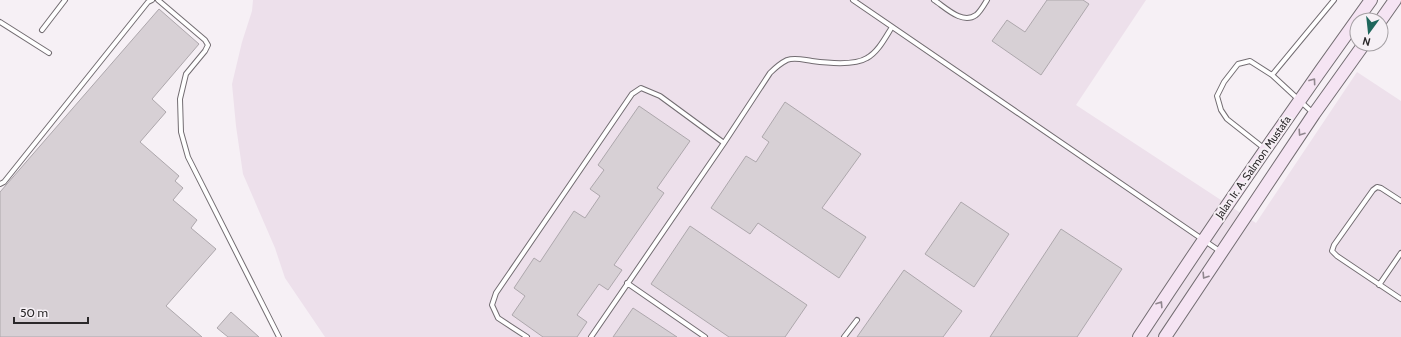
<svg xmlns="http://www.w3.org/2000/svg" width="1401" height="337" font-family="Cabin,sans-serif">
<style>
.built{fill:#ede0eb}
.building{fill:#d7d0d5;stroke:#ada7ac}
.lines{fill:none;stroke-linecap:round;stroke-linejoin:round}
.lane-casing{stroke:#736d72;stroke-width:6}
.secondary-casing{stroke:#736d72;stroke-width:14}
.lane{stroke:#fff;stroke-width:4}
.secondary{stroke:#f5e4f3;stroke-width:12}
.oneway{stroke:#90868e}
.labels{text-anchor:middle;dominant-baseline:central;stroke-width:4;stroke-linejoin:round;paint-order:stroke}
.street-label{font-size:11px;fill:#2b282a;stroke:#f6f0f5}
</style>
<rect width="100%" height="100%" fill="#f6f0f5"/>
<!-- built -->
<path class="built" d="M253,0H1146L1076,105L1256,223L1357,72L1401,101V337H325L285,278L275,248L243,174L236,126L232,84L242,42L252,11Z"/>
<!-- building -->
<path class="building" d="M1047,0H1083L1089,4L1041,75L992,41L1007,20L1025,32Z
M159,9L199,44L152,99L166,112L140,142L179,176L175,181L183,188L173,200L197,220L191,228L216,249L166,306L202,337H0V192Z
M785,102L861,154L822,208L866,237L839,278L758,223L750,234L711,208L746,156L756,162L769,142L762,137Z
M639,106L690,141L657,188L664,193L614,265L622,270L608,290L599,284L577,315L587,322L577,337H543L512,315L525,296L514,288L534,258L540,262L574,211L585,218L600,196L590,189L604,170L598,165Z
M961,202L1009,234L974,287L925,254Z
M690,226L807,305L785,337H729L651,284Z
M1061,229L1122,269L1077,337H990Z
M904,270L962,311L943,337H857Z
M633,308L677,337H613Z
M231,312L259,337H228L217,328Z"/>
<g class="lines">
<!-- lane casing -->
<g class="lane-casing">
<path id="lane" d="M158,0L205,40L208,45L205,51L186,74L180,99L181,132L188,157L279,337
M853,0L1221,252
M934,0C945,7 962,25 976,15C980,12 984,5 987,0
M0,22L49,53
M42,30L65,0
M1272,75L1334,0
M1265,149L1227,119L1221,110L1217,96L1224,82L1238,64L1250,61L1272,75L1312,112
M0,184L4,182L148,2L152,0
M1401,201L1381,188L1377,187L1373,190L1334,245L1332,251L1337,256L1401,299
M627,283L705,337
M1379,285L1401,253
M527,337L498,318L492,305L496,293L632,94L641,88L660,96L724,143
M591,337L724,143L770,73C775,68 781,63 787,60C795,57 804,60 812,61C827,63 854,66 867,58C878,52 885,38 892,27
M844,337L857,320"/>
</g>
<!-- secondary casing -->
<g class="secondary-casing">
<path id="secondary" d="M1381,20L1395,0
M1139,337C1214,223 1291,111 1371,0
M1165,337L1314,114L1364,44"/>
</g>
<!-- lane -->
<use href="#lane" class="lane"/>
<!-- secondary -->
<use href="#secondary" class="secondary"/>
</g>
<!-- one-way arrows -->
<defs><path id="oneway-chevron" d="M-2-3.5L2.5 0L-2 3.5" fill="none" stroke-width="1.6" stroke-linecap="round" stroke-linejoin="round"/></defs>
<g class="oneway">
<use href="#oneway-chevron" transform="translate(1313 81) rotate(-54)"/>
<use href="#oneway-chevron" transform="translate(1301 133) rotate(124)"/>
<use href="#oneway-chevron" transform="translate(1205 276) rotate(123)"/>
<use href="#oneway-chevron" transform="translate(1160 304) rotate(-57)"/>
</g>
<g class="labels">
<!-- street labels -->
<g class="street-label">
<text transform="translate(1253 167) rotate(-55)">Jalan Ir. A. Salmon Mustafa</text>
</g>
</g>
<!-- north arrow -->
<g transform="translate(1369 32) rotate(195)"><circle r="19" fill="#f6f0f5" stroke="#a5a0a4"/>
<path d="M0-3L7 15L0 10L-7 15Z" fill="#1f675c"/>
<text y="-6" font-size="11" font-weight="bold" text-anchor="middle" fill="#2b282a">N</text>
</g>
<!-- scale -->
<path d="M14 317v6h74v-6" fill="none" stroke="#2b282a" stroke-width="2"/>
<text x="20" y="317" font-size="12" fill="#2b282a" stroke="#f6f0f5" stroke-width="3" paint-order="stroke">50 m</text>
</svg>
